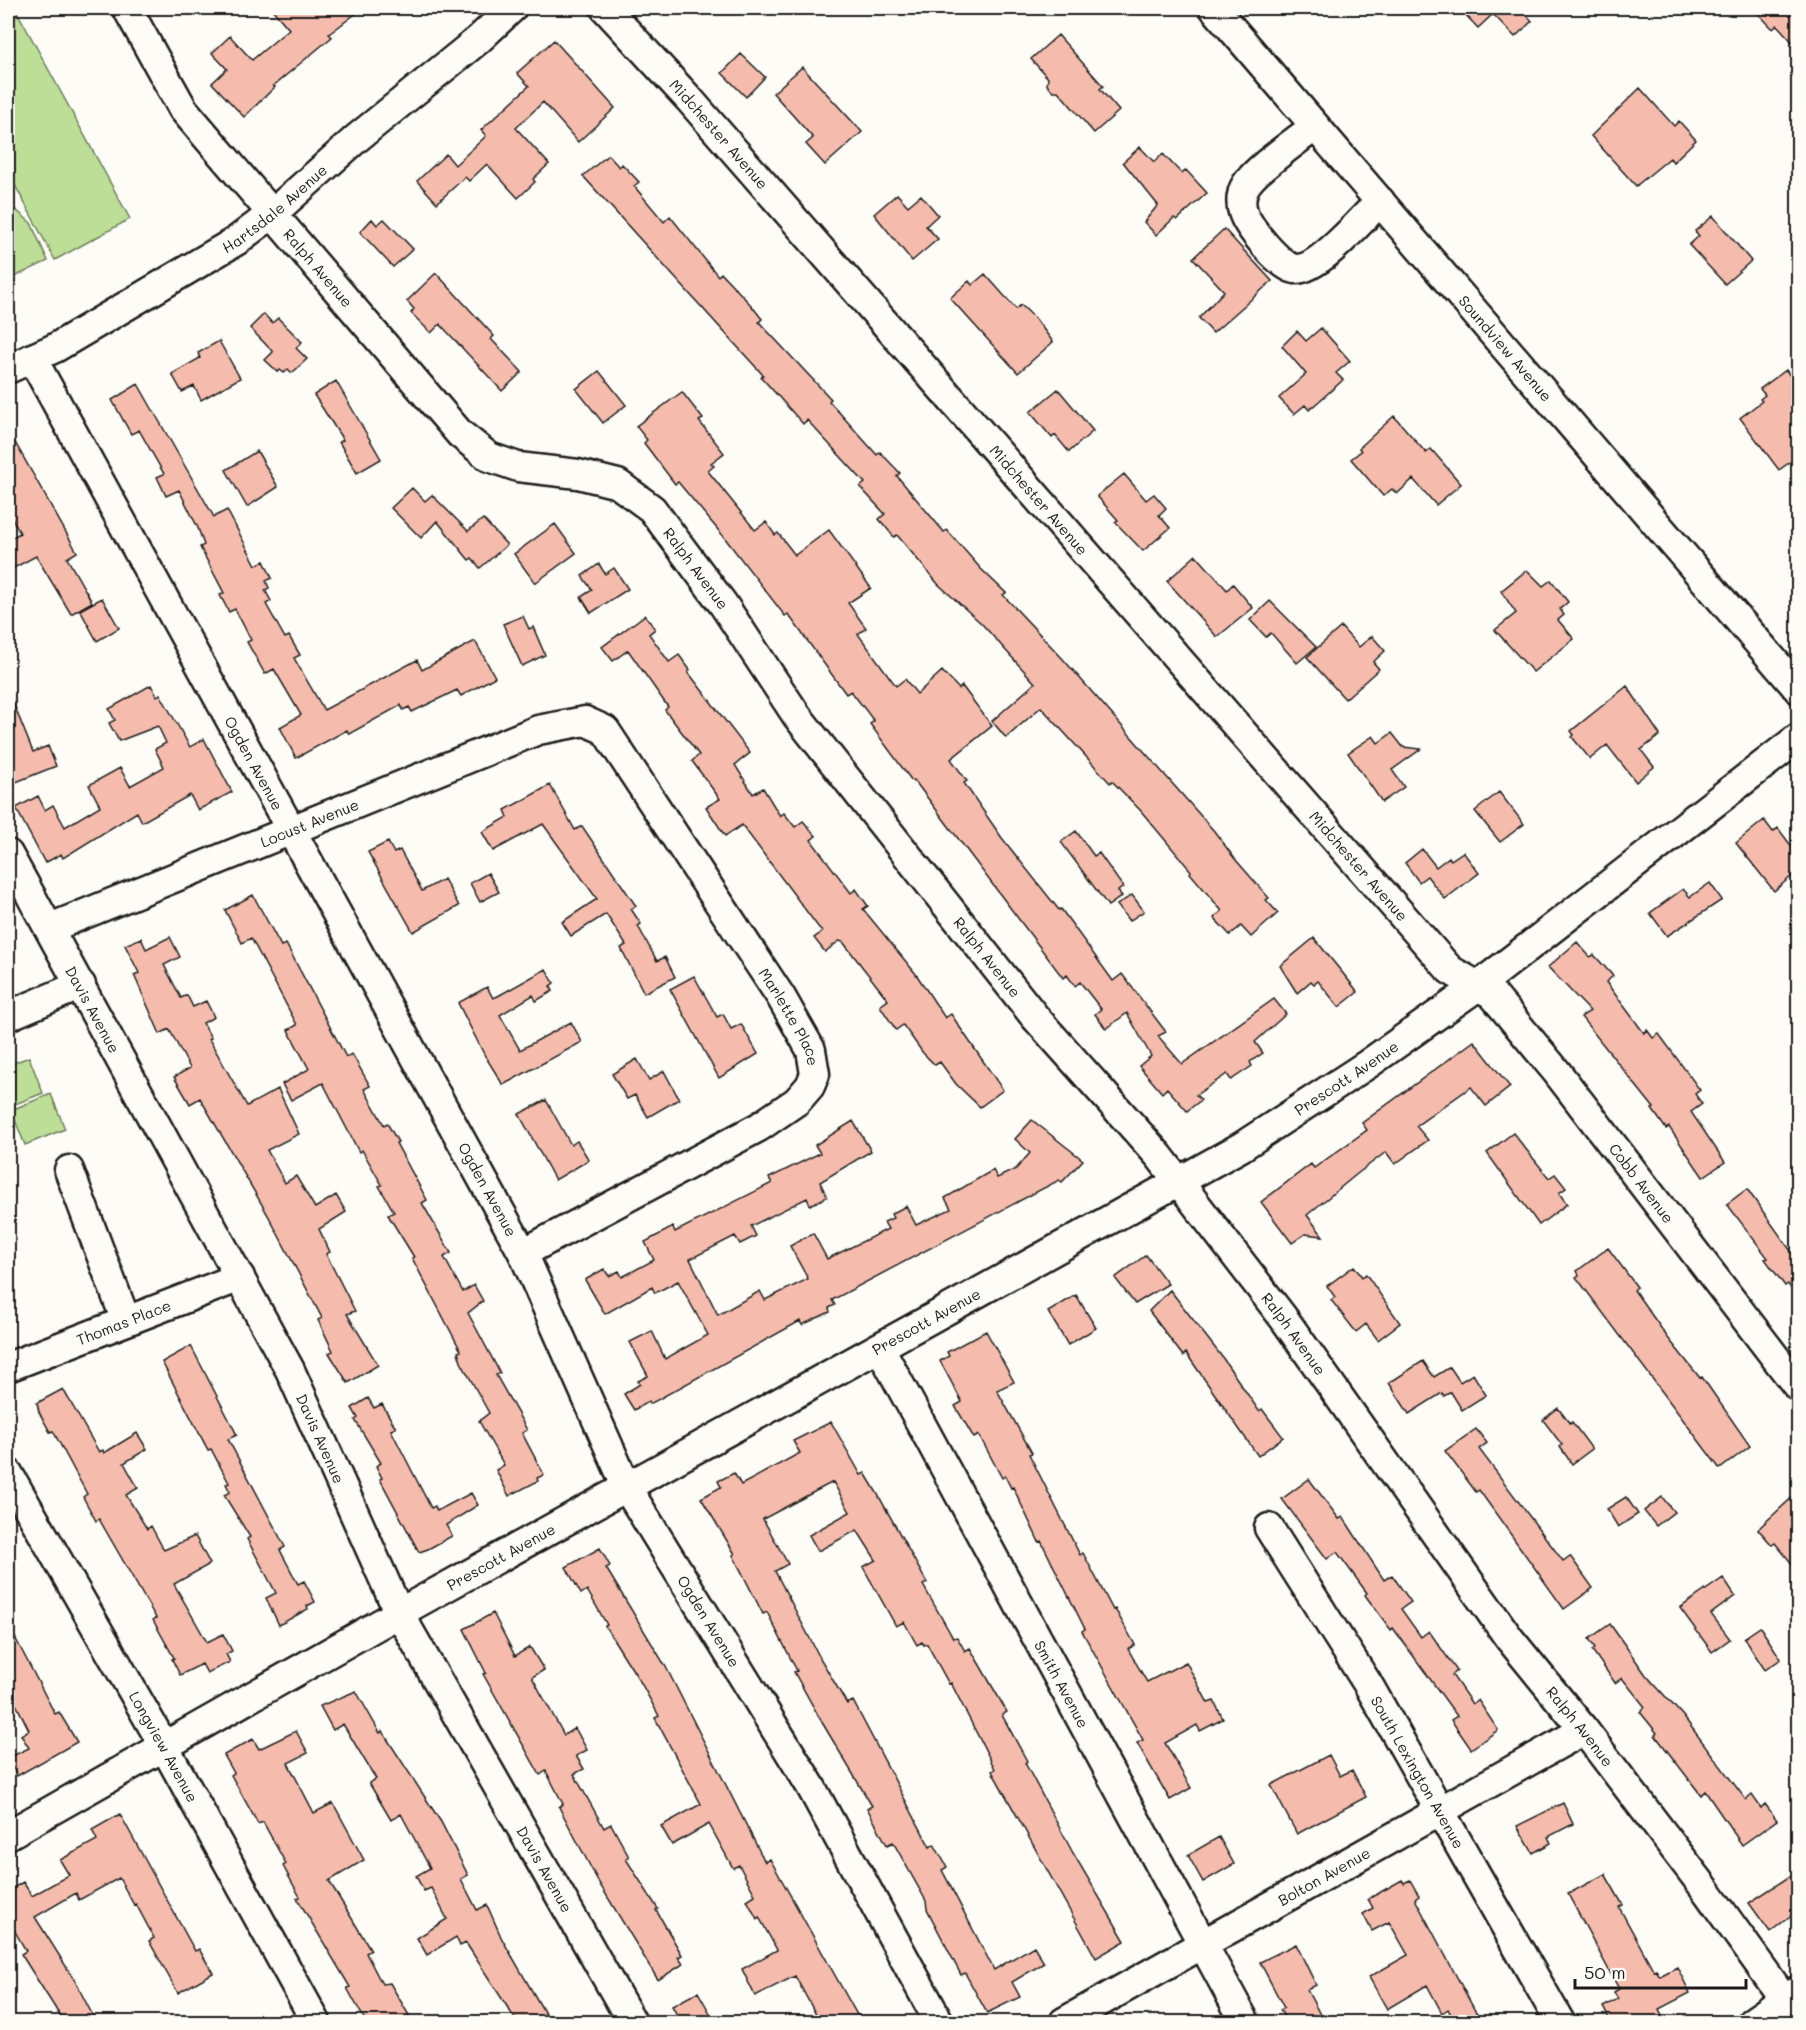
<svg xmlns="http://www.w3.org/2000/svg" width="1806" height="2030" font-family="Mali,sans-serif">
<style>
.green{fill:#bcde97;stroke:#6c7d5a;stroke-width:1.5}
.building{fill:#f5bcad;stroke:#1c1c1c;stroke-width:1.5}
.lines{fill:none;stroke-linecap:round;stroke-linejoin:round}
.minor-casing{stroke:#1c1c1c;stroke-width:33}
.minor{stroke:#fdfcf7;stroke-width:28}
.labels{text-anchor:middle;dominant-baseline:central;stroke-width:5;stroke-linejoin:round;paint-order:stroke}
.street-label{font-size:15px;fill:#1c1c1c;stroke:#fdfcf7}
</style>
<rect width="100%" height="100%" fill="#fdfcf7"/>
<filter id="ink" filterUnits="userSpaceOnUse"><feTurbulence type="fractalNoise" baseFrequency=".0167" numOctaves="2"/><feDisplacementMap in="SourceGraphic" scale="12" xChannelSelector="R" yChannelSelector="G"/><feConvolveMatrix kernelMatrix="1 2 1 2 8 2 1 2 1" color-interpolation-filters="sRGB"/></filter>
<g filter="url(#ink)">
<!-- green -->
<path class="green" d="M8,8H15L130,219L55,260L8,172Z
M8,203L31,223L48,261L8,280Z
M29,1057L43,1093L8,1107V1065Z
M51,1094L65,1129L25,1145L11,1110Z"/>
<!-- building -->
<path class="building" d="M271,8H363L329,34L332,37L273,86L275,87L244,117L212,83L227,69L212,53L230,36L252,60L289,29Z
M1459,8H1520L1532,21L1515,37L1493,14L1478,28Z
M1753,8H1798V48L1777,25L1773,29Z
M1058,35L1103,86L1100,89L1119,111L1094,133L1058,91H1053L1047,85L1048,78L1031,59Z
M554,40L615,108L578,142L543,102L516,128L549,164L533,179L535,182L518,198L487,164L469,181L465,177L437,203L417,181L446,154L455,165L486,136L481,130L529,86L517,73Z
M741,54L765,77L746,97L722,73Z
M802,67L862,132L825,165L806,144L813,138L773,93Z
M1640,88L1674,126L1679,121L1696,140L1673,162L1670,158L1636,186L1591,136Z
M1140,147L1154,162L1163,154L1182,174L1186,170L1207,193L1177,220L1174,218L1156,235L1144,222L1158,205L1123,162Z
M608,155L619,167L622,164L639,182L634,186L664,222L670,216L718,276L721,273L751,305L762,319L759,322L831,399L829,401L877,455L880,452L900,473L897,476L944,532L947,530L981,569L1006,593L1003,595L1063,659L1214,831L1235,859L1269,898L1266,900L1278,913L1251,937L1241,926L1230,935L1214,918L1222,911L1190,873L1191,871L1141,811L1112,781L1110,783L1041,707L1006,738L992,721L1035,683L982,624L938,584L897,535L894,537L879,519L885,514L860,487L865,483L807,420L803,424L761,377L763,375L583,176Z
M897,194L908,206L921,195L938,215L926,226L938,239L912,261L874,214Z
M1713,216L1751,261L1725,284L1689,245L1699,236L1695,231Z
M372,219L377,225L384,219L413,249L393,267L360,232Z
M1224,229L1272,281L1213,333L1199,318L1224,291L1193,258Z
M436,273L494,336L491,339L522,372L502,391L440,324L431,333L411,313L414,309L407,301Z
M985,274L1016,309L1021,305L1035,318L1053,342L1018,373L950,298L969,281L972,285Z
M264,314L272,323L278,318L302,342L296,348L307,359L292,373L288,369L284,373L280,370L278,372L265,360L273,352L250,328Z
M1321,328L1350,361L1336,373L1343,380L1309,410L1305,405L1294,414L1279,398L1306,374L1282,346L1297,331L1306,341Z
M219,341L240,378L201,400L194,386L182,392L172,374L200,358L198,353Z
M1786,370L1798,387V456L1779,470L1740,418L1762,401L1760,399L1765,395L1760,389Z
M599,371L626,405L603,423L576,389Z
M336,381L381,459L357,473L339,442L343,440L314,395Z
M138,384L214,517L227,510L256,565L264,561L272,578L266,581L269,588L265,590L271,601L266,604L285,638L289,636L300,655L294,658L324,710L417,660L422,670L475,641L495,677L461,696L457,690L412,712L409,707L403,710L401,705L349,734L347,730L296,758L280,727L301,715L274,669L265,674L247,642L251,640L235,609L229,612L220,595L224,593L200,547L204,545L198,528L179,490L166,496L157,477L164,474L139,430L131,434L112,400Z
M1058,389L1093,431L1069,452L1055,435L1052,438L1030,412Z
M682,392L703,419L699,421L724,453L711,463L714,466L708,471L755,530L766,522L775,535L778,533L795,555L829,530L871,588L848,603L866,628L858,634L896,686L905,679L917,694L942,671L959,689L962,686L992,726L951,759L967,781L964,783L1002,838L1059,910L1061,909L1113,981L1122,974L1166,1032L1158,1036L1182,1064L1274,999L1286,1014L1255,1042L1263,1053L1250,1062L1252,1066L1231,1080L1227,1074L1196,1095L1201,1100L1187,1111L1167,1088L1162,1093L1139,1066L1151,1056L1127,1013L1106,1029L1095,1014L1101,1009L1080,982L1075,986L1067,975L1063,978L914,780L912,781L870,724L874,721L851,691L846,694L788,614L785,616L724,537L678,482L675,484L644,443L647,440L636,426Z
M1394,416L1426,453L1431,449L1461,484L1436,505L1413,479L1397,494L1392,489L1383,496L1351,459L1361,451L1359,448Z
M8,430L77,552L67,558L92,602L71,614L36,556L8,571V540L20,533L8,511Z
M257,451L278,487L247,507L226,470Z
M1124,474L1146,500L1154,494L1166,508L1159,515L1170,528L1143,551L1115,522L1118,520L1097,496Z
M412,488L425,501L432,495L468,531L483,519L507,545L480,568L472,558L469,560L437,521L421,538L391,508Z
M555,524L576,553L535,583L514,554Z
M1196,555L1227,590L1233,584L1253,608L1217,637L1167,581Z
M599,564L605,574L614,568L628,589L591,613L581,597L592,590L582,576Z
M1527,570L1543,586L1551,580L1568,602L1560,609L1564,615L1558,620L1574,639L1533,672L1495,630L1516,613L1501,591Z
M102,598L119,628L97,641L80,610Z
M1270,601L1316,647L1297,663L1271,633L1266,637L1250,620Z
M645,615L655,629L649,634L669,662L679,655L690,670L688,672L750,753L735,765L753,794L763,788L780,816L784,813L795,827L803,821L816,836L811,840L851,893L856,889L868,906L863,909L916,974L945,1018L951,1014L961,1029L1003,1090L980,1107L956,1084L940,1062L935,1065L923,1053L903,1025L896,1030L880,1006L888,1000L843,942L839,941L825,952L814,938L822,932L742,825L725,836L706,807L720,799L692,761L699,755L665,710L668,707L628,650L613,661L602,647Z
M523,616L529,629L533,627L545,655L522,666L503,624Z
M1341,627L1359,647L1372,636L1385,651L1373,662L1379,669L1345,699L1307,657Z
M151,685L157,696L160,694L190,747L204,739L232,792L198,810L190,795L142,822L137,812L63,858L61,854L45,863L16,808L38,796L45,810L53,805L65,827L100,806L89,785L120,768L130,786L164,767L155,749L166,743L158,726L119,741L109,723L115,720L109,709Z
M1627,686L1660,735L1641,750L1654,767L1636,782L1607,745L1590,759L1572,737L1574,735L1571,731Z
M8,690L33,752L48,746L56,766L16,782L8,760Z
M1392,733L1403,747L1421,749L1392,770L1404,787L1382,802L1348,753L1373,736L1378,743Z
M550,785L575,830L582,826L636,906L631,909L641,924L638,926L657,961L665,957L675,977L644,993L621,948L626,945L606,914L571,936L562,922L597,899L543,824L493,851L482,832L508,817L505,810Z
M1499,792L1524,824L1500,842L1475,811Z
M1764,820L1773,832L1778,828L1798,855V871L1774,891L1736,843Z
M1076,831L1094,856L1099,853L1123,887L1118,891L1122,896L1108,906L1061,842Z
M388,842L394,853L400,850L422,891L444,879L459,906L413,932L368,852Z
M1422,849L1436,867L1449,857L1451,860L1463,852L1479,873L1445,899L1427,876L1419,882L1405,863Z
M488,873L499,892L480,902L470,883Z
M1710,883L1722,900L1667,936L1650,913L1683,889L1690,897Z
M253,895L281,946L286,944L346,1057L352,1054L370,1086L364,1089L384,1125L387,1123L398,1142L396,1143L427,1200L422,1203L451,1253L444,1257L463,1292L474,1285L483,1301L468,1313L500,1373L496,1375L527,1430L522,1433L544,1475L537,1478L538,1481L509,1496L496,1470L504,1465L479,1421L489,1413L461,1362L458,1352L461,1351L412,1258L414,1257L388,1215L394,1212L379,1186L382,1185L362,1150L359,1152L323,1083L291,1100L282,1084L309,1069L288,1030L297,1025L251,938L242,943L225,910Z
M1132,895L1144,911L1129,921L1117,905Z
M170,937L180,957L164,965L181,998L187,995L193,1007L206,1001L214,1017L203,1023L211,1038L209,1039L247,1106L278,1089L299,1134L267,1150L285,1183L296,1176L315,1208L336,1195L346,1212L319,1229L330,1252L326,1254L355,1311L347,1314L378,1365L348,1383L329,1353L333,1351L318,1320L322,1318L268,1215L200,1098L190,1104L174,1077L190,1068L169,1029L160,1034L134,975L139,973L125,945L141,938L146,949Z
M1314,938L1358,992L1339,1007L1318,981L1314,984L1311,981L1297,993L1280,966Z
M1577,942L1590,957L1594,955L1613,976L1606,982L1644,1033L1647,1030L1653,1038L1659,1034L1700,1090L1695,1094L1702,1104L1691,1112L1725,1162L1703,1177L1669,1127L1666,1129L1652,1109L1654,1108L1581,1017L1590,1011L1548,967Z
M546,969L554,983L550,986L553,991L536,1001L533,995L500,1015L520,1050L571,1022L582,1042L503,1085L485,1056L458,1003L487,987L493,998L498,996Z
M694,976L717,1017L723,1014L731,1029L741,1024L758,1054L719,1078L670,989Z
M1474,1041L1510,1087L1486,1106L1471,1087L1416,1126L1428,1140L1395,1164L1386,1152L1357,1174L1307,1215L1323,1236L1305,1234L1292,1243L1261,1202L1311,1164L1314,1168L1367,1130L1362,1123Z
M637,1059L649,1080L664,1071L679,1099L648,1117L635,1095L627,1099L612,1074Z
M546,1100L571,1145L577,1141L589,1160L555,1180L519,1114Z
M1032,1120L1083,1160L1062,1182L1059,1180L832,1300L835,1305L829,1308L830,1312L802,1325L800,1321L650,1404L649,1401L634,1410L624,1394L640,1384L638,1381L648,1376L630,1342L652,1331L665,1359L708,1335L678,1281L655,1293L652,1287L605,1314L585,1280L604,1269L609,1276L619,1271L622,1277L654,1260L645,1242L673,1227L675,1232L772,1183L769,1178L820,1153L815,1145L853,1121L871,1151L820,1182L827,1197L810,1205L807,1198L751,1226L756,1236L740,1244L735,1236L690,1259L718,1315L760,1291L765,1300L808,1279L790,1246L813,1233L827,1259L888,1229L884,1222L893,1218L891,1214L906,1206L916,1225L951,1209L945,1198L993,1170L997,1178L1016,1169L1030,1153L1015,1139Z
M1513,1133L1549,1178L1555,1174L1566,1188L1559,1193L1567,1204L1539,1225L1487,1153Z
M1747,1189L1798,1261V1299L1788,1284L1785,1286L1765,1259L1768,1258L1727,1204Z
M1608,1248L1637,1287L1634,1290L1668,1338L1700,1378L1702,1377L1750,1446L1720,1469L1576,1277L1579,1275L1577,1271Z
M1146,1255L1168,1284L1135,1304L1115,1278Z
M1354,1266L1362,1277L1366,1274L1400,1323L1378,1340L1366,1324L1356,1332L1331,1300L1335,1297L1327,1286Z
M1170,1290L1222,1357L1259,1411L1262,1409L1283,1437L1258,1456L1186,1353L1183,1356L1149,1311Z
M1076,1295L1096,1328L1068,1345L1048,1312Z
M986,1331L1014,1382L997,1390L1032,1453L1029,1454L1080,1555L1083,1553L1113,1610L1115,1609L1135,1645L1128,1649L1147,1682L1186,1662L1208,1703L1214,1701L1223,1719L1200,1731L1197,1725L1165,1743L1191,1788L1170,1800L1137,1743L1143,1740L1082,1631L1085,1629L1041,1541L1039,1542L1013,1487L1011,1488L1005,1476L1002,1478L979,1435L974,1438L955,1406L962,1402L940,1361L949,1356L947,1352Z
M191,1346L237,1435L228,1439L285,1547L280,1550L298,1584L304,1581L315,1602L307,1606L308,1609L279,1625L266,1598L276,1593L247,1539L250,1537L224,1495L230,1492L226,1484L229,1483L211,1449L208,1450L162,1362Z
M1423,1361L1434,1377L1450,1367L1460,1382L1473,1374L1486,1395L1462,1410L1451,1392L1444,1396L1442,1393L1409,1414L1389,1383Z
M63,1389L99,1452L103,1450L104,1453L137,1433L147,1449L124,1463L138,1488L126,1495L147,1529L151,1526L164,1550L195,1536L210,1564L174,1584L207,1642L223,1634L232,1651L226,1654L230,1662L207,1673L202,1664L180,1675L172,1659L174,1658L153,1620L156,1618L99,1519L96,1521L83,1497L87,1494L53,1431L50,1432L39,1412L37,1403Z
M368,1398L374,1408L382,1404L396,1428L391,1430L431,1508L435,1506L437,1511L471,1493L478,1505L446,1525L452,1536L428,1549L419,1552L380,1479L382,1478L376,1466L381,1463L355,1420L358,1418L352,1408Z
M1558,1408L1570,1424L1572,1422L1592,1449L1572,1464L1560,1447L1562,1445L1543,1420Z
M831,1422L861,1475L865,1473L877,1493L927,1583L923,1585L953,1638L957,1637L965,1651L970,1648L992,1686L1007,1712L1002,1715L1027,1761L1025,1763L1073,1853L1125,1941L1096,1958L992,1771L995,1769L951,1683L949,1684L927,1644L924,1645L922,1642L917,1645L904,1622L896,1626L863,1567L876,1560L857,1530L818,1551L809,1535L850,1512L833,1482L795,1502L763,1519L788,1564L775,1571L820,1658L847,1704L853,1701L930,1847L934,1844L947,1867L942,1870L994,1970L1034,1946L1044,1963L1012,1982L1020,1997L987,2013L965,1973L961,1975L927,1909L926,1901L893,1842L887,1845L867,1808L872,1806L823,1724L794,1672L797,1671L767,1612L763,1614L733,1555L735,1554L701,1498L721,1487L718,1481L734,1473L741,1485L800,1453L793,1441Z
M1476,1429L1487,1443L1479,1449L1563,1561L1570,1556L1593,1588L1564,1609L1479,1490L1476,1492L1445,1451Z
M1309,1479L1339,1519L1343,1517L1384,1580L1392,1575L1411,1602L1401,1609L1421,1637L1429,1631L1457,1671L1452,1675L1472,1704L1478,1700L1498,1730L1471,1749L1451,1720L1457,1716L1393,1628L1391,1630L1365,1595L1367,1593L1337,1552L1327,1559L1282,1499Z
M1798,1492V1571L1775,1543L1772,1545L1758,1529Z
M1626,1497L1638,1514L1618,1527L1607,1509Z
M1662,1497L1674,1512L1656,1526L1644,1511Z
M600,1548L610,1566L606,1568L666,1667L765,1862L770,1859L861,2022H820L795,1976L755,1996L742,1969L777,1950L759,1917L757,1919L747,1900L755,1895L739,1865L733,1868L709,1824L672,1845L661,1826L701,1804L655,1718L659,1716L641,1683L605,1626L607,1625L587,1590L581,1594L566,1567Z
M1723,1578L1735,1596L1711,1614L1730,1639L1712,1652L1680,1608Z
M493,1613L515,1656L530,1647L544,1670L532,1677L564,1735L575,1728L587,1750L576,1756L584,1769L574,1774L604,1828L611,1824L629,1857L626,1859L658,1909L656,1910L682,1955L678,1957L683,1964L658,1980L599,1883L559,1807L563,1804L546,1771L540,1775L483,1674L486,1673L464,1629Z
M8,1624L55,1714L59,1712L77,1742L17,1776L8,1758L29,1748L21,1735L29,1730L8,1688Z
M1610,1624L1646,1675L1683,1716L1746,1800L1752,1795L1761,1808L1765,1804L1777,1820L1742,1845L1705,1791L1701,1795L1655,1735L1657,1733L1640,1712L1645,1707L1622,1678L1615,1683L1592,1650L1595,1648L1589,1639Z
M1760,1627L1781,1659L1765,1670L1744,1638Z
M356,1691L380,1733L382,1731L441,1822L468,1875L461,1879L477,1910L487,1905L502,1939L550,2022H517L466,1943L460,1946L456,1937L427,1955L417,1938L447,1919L431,1888L424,1891L416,1876L430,1868L401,1814L391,1820L369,1783L376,1779L343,1724L333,1730L320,1706Z
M296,1731L308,1753L288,1763L314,1813L333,1803L364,1860L329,1881L371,1950L366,1953L382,1984L390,1983L413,2022H366L347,1988L350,1987L297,1898L300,1897L283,1866L286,1864L263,1822L258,1824L231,1775L234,1773L224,1755L253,1739L259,1749Z
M1329,1755L1340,1776L1352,1770L1366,1797L1297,1834L1271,1785Z
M1563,1803L1573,1824L1548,1837L1551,1843L1533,1853L1517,1826Z
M120,1814L195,1951L199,1949L213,1973L178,1993L149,1941L154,1938L136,1904L134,1905L119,1878L79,1900L76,1893L35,1917L74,1979L96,2022H64L21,1954L26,1951L8,1919V1891L23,1882L32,1896L69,1875L60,1860L97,1840L92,1830Z
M1219,1837L1234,1864L1203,1882L1188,1855Z
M1798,1871V1910L1770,1932L1749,1903Z
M1605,1874L1623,1905L1619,1907L1654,1971L1656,1970L1660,1976L1677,1967L1690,1993L1659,2009L1663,2017L1651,2022H1611L1603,2007L1618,1999L1614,1992L1619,1989L1568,1894Z
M1402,1880L1404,1883L1410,1880L1419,1896L1415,1899L1481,2022H1455L1448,2009L1442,2013L1427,1985L1387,2009L1369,1977L1408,1955L1389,1922L1372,1931L1363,1914L1373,1908L1368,1899Z
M1296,1944L1316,1985L1307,1990L1324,2022H1287L1280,2010L1284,2008L1260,1962Z
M698,1992L715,2022H681L672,2006Z"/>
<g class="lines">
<!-- minor casing -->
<g class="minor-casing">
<g id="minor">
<path id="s1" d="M127,8L183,109L460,434L489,457L518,467L578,474L618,484L652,509L723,604L797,716L1035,1017L1159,1156L1285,1320L1509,1638L1584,1730L1706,1890L1785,2000"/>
<path id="s2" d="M605,8L689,99L1450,970L1492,994L1556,1071L1798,1387"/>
<path id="s3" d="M1214,8L1798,689"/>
<path d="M1315,126C1298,140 1260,166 1248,182C1241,190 1240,203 1243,212C1247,226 1280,267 1295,269C1318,271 1364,217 1380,201"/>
<path id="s4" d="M32,358L523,1253L627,1488L810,1785L939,2022"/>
<path id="s5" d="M8,369L55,348L236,241L273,213L357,138L478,40L512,8"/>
<path id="s6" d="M8,854L290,1370L399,1613L632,2022"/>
<path id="s7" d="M50,928L538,730L585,721L605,730L781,997L811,1050L815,1074L810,1086L797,1101L759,1127L523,1253"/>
<path d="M8,1016L81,985"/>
<path d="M69,1170L126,1321"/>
<path id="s8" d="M880,1348L1245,2022"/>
<path id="s9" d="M8,1367L240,1277"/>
<path id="s10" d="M8,1473L164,1746L316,2022"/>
<path id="s11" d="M1269,1528L1369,1686L1560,2022"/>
<path id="s12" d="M8,1835L399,1613L1241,1147L1368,1064L1478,986L1798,738"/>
<path id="s13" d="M1064,2022L1584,1730"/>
<path d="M1752,2022L1798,1990"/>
</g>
</g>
<!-- minor -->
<use href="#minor" class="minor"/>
</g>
</g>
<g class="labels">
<!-- street labels -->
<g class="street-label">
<text stroke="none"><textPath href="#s2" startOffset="170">Midchester Avenue</textPath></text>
<text stroke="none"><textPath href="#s5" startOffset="312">Hartsdale Avenue</textPath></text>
<text stroke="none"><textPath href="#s1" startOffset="324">Ralph Avenue</textPath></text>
<text stroke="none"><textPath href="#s3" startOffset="448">Soundview Avenue</textPath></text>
<text stroke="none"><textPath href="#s2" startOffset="656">Midchester Avenue</textPath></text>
<text stroke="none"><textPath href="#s1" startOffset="828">Ralph Avenue</textPath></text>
<text stroke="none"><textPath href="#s4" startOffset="462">Ogden Avenue</textPath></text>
<text stroke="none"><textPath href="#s7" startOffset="280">Locust Avenue</textPath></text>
<text stroke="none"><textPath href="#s2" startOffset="1142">Midchester Avenue</textPath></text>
<text stroke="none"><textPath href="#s1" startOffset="1314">Ralph Avenue</textPath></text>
<text stroke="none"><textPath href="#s6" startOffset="177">Davis Avenue</textPath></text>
<text stroke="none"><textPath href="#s7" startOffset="938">Marlette Place</textPath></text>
<text stroke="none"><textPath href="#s12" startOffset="1538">Prescott Avenue</textPath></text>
<text stroke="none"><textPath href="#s2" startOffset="1570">Cobb Avenue</textPath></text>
<text stroke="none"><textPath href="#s4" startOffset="948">Ogden Avenue</textPath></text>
<text stroke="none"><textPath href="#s9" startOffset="124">Thomas Place</textPath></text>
<text stroke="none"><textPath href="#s12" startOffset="1052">Prescott Avenue</textPath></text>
<text stroke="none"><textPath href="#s1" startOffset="1800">Ralph Avenue</textPath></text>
<text stroke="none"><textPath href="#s6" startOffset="663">Davis Avenue</textPath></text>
<text stroke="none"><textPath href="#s12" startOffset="566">Prescott Avenue</textPath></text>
<text stroke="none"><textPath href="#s4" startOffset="1434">Ogden Avenue</textPath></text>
<text stroke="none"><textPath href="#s8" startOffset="382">Smith Avenue</textPath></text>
<text stroke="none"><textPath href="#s1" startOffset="2286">Ralph Avenue</textPath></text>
<text stroke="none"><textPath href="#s10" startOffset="315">Longview Avenue</textPath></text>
<text stroke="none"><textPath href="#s11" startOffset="286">South Lexington Avenue</textPath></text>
<text stroke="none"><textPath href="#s6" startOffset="1149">Davis Avenue</textPath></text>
<text stroke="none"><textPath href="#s13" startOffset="298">Bolton Avenue</textPath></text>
</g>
</g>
<!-- margin -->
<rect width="1806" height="2030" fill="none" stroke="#fdfcf7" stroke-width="30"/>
<rect x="15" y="15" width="1776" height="2000" fill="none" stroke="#1c1c1c" stroke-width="2" filter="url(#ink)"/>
<!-- scale -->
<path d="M1575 1979v9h171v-9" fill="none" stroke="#1c1c1c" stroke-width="3"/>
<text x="1584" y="1979" font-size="18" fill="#1c1c1c" stroke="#fdfcf7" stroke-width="4.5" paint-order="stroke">50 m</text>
</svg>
